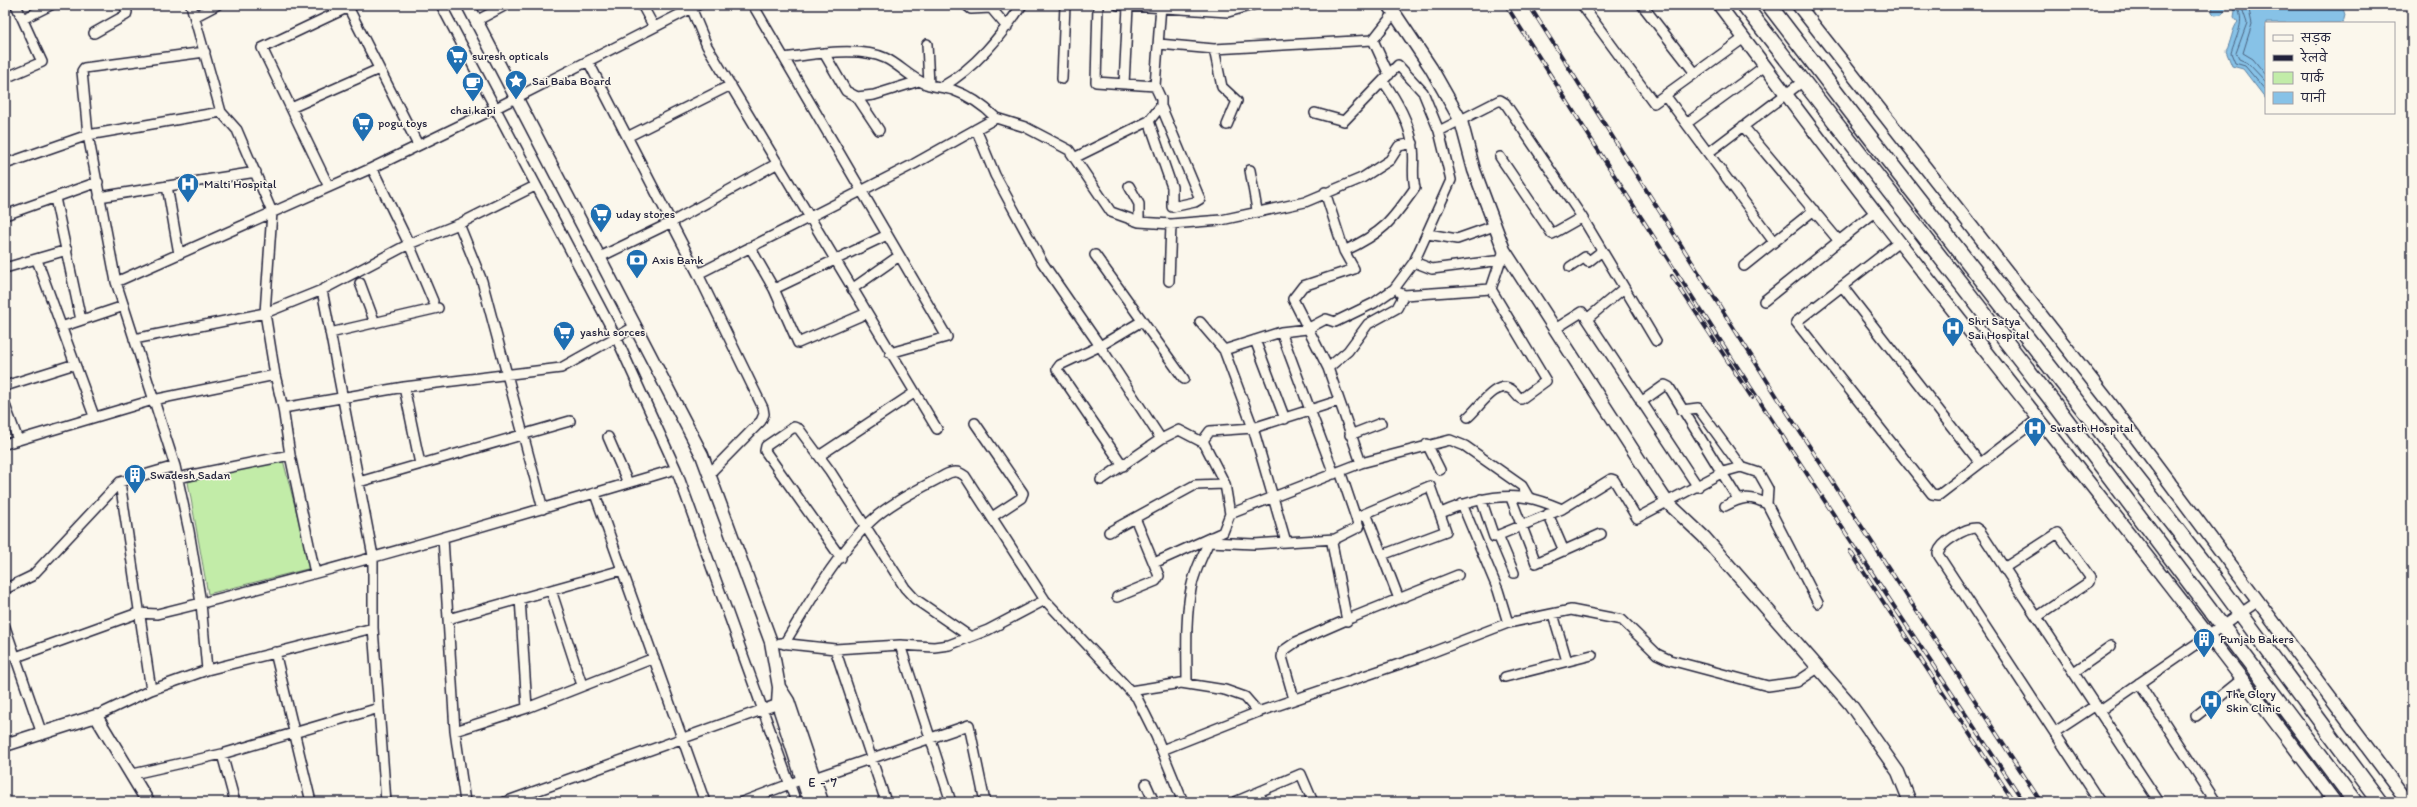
<svg xmlns="http://www.w3.org/2000/svg" width="2417" height="807" font-family="Itim,'Playpen Sans Deva',sans-serif">
<style>
.green{fill:#c2eca8;stroke:#728772}
.water{fill:#87c2e7;stroke:#5f82a2}
.lines{fill:none;stroke-linecap:round;stroke-linejoin:round}
.shore{stroke:#4a6280;stroke-width:1}
.street-casing{stroke:#22223b;stroke-width:12}
.secondary-casing{stroke:#22223b;stroke-width:15}
.primary-casing{stroke:#22223b;stroke-width:17}
.street{stroke:#fbf7ec;stroke-width:9}
.secondary{stroke:#fbf7ec;stroke-width:12}
.primary{stroke:#fbf7ec;stroke-width:14}
.rail-casing{stroke:#22223b;stroke-width:4}
.rail{stroke:#fbf7ec;stroke-width:2.5;stroke-dasharray:8;stroke-linecap:butt}
.labels{text-anchor:middle;dominant-baseline:central;stroke-width:3;stroke-linejoin:round;paint-order:stroke}
.poi-label{font-size:12px;fill:#22223b;stroke:#fbf7ec;text-anchor:start}
.neighbourhood-label{font-size:13px;letter-spacing:1px;fill:#22223b;stroke:#fbf7ec}
</style>
<rect width="100%" height="100%" fill="#fbf7ec"/>
<filter id="ink" filterUnits="userSpaceOnUse"><feTurbulence type="fractalNoise" baseFrequency=".025" numOctaves="2"/><feDisplacementMap in="SourceGraphic" scale="8" xChannelSelector="R" yChannelSelector="G"/><feConvolveMatrix kernelMatrix="1 2 1 2 8 2 1 2 1" color-interpolation-filters="sRGB"/></filter>
<g filter="url(#ink)">
<!-- green -->
<path class="green" d="M283,460L311,568L208,594L188,482Z"/>
<!-- water -->
<path class="water" d="M2213,5H2342L2345,15L2343,23H2266V99L2243,69L2232,66L2226,51C2231,43 2232,28 2238,22L2234,17L2235,11L2233,8H2226L2222,14L2215,15L2212,12Z"/>
<g class="lines">
<!-- shore -->
<path class="shore" d="M2235,5C2248,19 2235,38 2231,53L2235,63L2245,66L2266,91
M2241,5L2247,23L2236,53L2239,59L2248,63L2266,82
M2248,5L2252,24L2243,53L2253,59L2266,75"/>
<!-- street casing -->
<g class="street-casing">
<path id="street" d="M191,5L221,112L237,130L272,212L265,313L275,375L283,408L290,455L315,573
M441,5L616,337L676,469L796,802
M642,5L654,27
M690,5L707,46L937,429
M753,5L947,337L890,353
M966,5L971,9L991,8L1007,27
M1098,5L1096,82L1155,86
M1118,5L1228,12L1253,5
M1582,5L1654,103L1744,38
M1642,5L1695,73
M5,7L7,5
M348,7L418,145
M196,16L217,5
M23,19L51,5
M476,21L506,5
M94,33L126,15L127,12L124,5
M1373,40L1389,75
M927,44L929,85
M1159,44L1214,49L1373,40L1395,12
M1214,49L1222,87L1237,101L1227,125
M205,52L84,68L82,71L88,135L116,282L175,466L189,531L201,603L207,670
M824,53L846,91L857,97L879,130
M784,58C811,54 860,46 885,58C900,65 910,78 926,84C935,87 944,87 953,90C970,96 983,105 996,118
M588,61L698,274L763,408L764,414L761,421L710,473
M5,78L42,62L16,5
M1062,79L1065,5
M1124,84L1128,7
M942,87C976,67 1000,37 1022,5
M1665,95L1774,242
M857,97L874,95L919,81
M291,108L379,69
M1149,121L1172,187V207L1195,202L1200,199L1161,106
M1687,123L1765,66
M1743,126L1839,241
M976,129L995,175L1042,262L1100,346L1060,365L1057,369L1123,466
M1439,131L1500,100L1505,103L1582,217L1656,341
M629,136L731,85
M1708,153L1802,82
M1076,157L1149,121L1161,106V99L1155,86L1161,5
M1500,157L1552,234L1582,217
M5,164L88,135L221,112
M372,168L409,244L433,301
M1250,170L1257,210
M167,186L179,254
M1129,186L1139,204V222
M329,187L262,48L353,5
M1325,192L1344,251L1354,269L1303,286L1293,299L1328,368L1361,463
M99,197L256,172
M55,198L81,320
M5,215L98,182
M459,224L482,281L543,509
M1428,234L1457,239L1494,226
M1899,242L1796,322L1932,494L1939,495L2039,418
M750,247L774,289L798,343L867,313
M1344,251C1383,233 1391,222 1415,188C1411,173 1416,157 1412,142C1408,120 1396,99 1383,81
M1095,255L1184,379
M600,257L672,222L778,163
M37,260L94,416
M1414,262L1432,269L1502,260
M1744,266L1814,210
M1570,267L1585,257L1588,262L1602,251
M5,268L67,250
M698,274L914,164L996,118L1025,127L1069,150L1111,212L1139,222L1171,224L1221,220L1305,202L1362,178L1390,160L1399,146L1413,143
M1169,281L1171,224
M116,282L372,168L494,109L698,5
M360,283L375,323
M1842,286L1980,463
M774,289L887,235
M852,289L899,256
M322,290L373,556V628L386,802
M1400,293L1404,295L1491,289
M1764,301L1875,212
M1587,319L1698,487
M1142,321L1100,346L1161,439L1179,430L1204,443
M1200,322L1224,350L1253,428L1286,542L1254,544L1209,542
M61,327L124,306
M1555,329L1582,312L1587,319L1624,288
M1281,332L1334,474
M330,333L438,308
M134,339L265,313L322,290L409,244L459,224L535,186
M1255,340L1285,419
M1224,350L1281,332L1307,329L1326,319L1335,322L1374,303L1394,289L1414,262L1451,180L1439,131L1423,92L1398,65L1344,121L1315,113
M1328,368L1348,351L1368,324L1397,308L1404,295
M5,386L75,364
M404,387L420,464
M1641,402L1665,385L1669,387L1738,499
M5,405L18,440
M283,408L404,387L561,368L636,326
M1682,410L1698,408L1741,467
M1468,417C1478,409 1497,378 1512,390C1516,393 1517,397 1521,399L1546,381L1491,289L1504,250
M975,423L1023,493L1021,498L992,517
M1350,435L1381,423
M608,437L628,483
M5,444L153,400L275,375
M1427,444L1440,470
M819,456L914,393
M1340,471L1359,527L1335,539L1332,543L1347,621
M177,478L290,455
M1101,480L1161,439
M120,482L151,690
M359,482L570,421
M595,494L705,802
M1511,498L1536,563L1601,534
M1481,499L1494,537L1562,509L1611,479L1614,480L1637,518L1723,472L1741,467L1759,473L1768,489L1767,504L1818,603
M1462,504L1498,590L1508,623
M1725,506C1742,497 1750,495 1767,504
M1366,513L1399,599
M1441,513C1468,501 1499,493 1529,498C1540,500 1552,505 1562,509
M1230,514L1225,484L1204,443V439L1210,431L1253,428L1338,401
M1548,514L1564,551
M1357,517L1430,486L1446,531L1382,555
M1109,532L1195,485L1225,484
M1498,535L1514,573
M443,538L455,731L465,802
M1286,542L1335,539
M841,558L765,451L766,446L794,427L799,429L830,471L905,588L915,599L969,636
M1154,563L1223,532L1230,514L1361,463L1450,440L1465,446L1522,486L1529,498
M2004,568L2058,533L2090,577L2089,582L2037,617
M5,589L32,576L120,482L175,466
M551,590L582,685
M1117,597L1156,581L1159,576L1135,518
M520,598L527,708
M1553,614L1567,661
M448,619L622,570
M5,627L42,734
M780,643L835,649L900,645L934,647L949,645L988,630L1045,600
M784,644C810,602 835,556 870,522C891,502 920,489 945,475C952,471 958,470 965,476L1045,600L1137,698L1156,736L1183,802
M900,645L951,802
M835,649L886,802
M275,652L311,802
M16,657L138,613L157,614C331,572 504,520 676,469
M2074,672L2111,646
M1505,677L1592,655
M2139,683L2216,802
M1187,684C1187,653 1185,620 1191,589C1194,571 1204,553 1211,537
M1130,691L1181,683L1225,690L1245,697L1258,712
M1294,699L1282,657L1283,651L1296,642L1351,618L1458,575
M2099,711L2257,602
M96,716L151,690L207,670L373,628
M2196,716L2242,679
M455,731L527,708L654,658
M2055,732L2096,705
M1162,750L1258,712L1420,657L1508,623L1571,610L1622,620L1657,654L1670,660L1768,686L1797,682L1818,668
M222,754L235,802
M133,774L222,754L379,708
M814,778L969,725L985,802
M1146,784L1154,802
M1259,793L1263,802
M505,802L784,702
M742,802L803,779
M1235,802L1301,774L1313,802
M2100,802L1939,556L1938,553C1941,542 1965,528 1976,528L1980,531L2159,802"/>
</g>
<!-- secondary casing -->
<g class="secondary-casing">
<path id="secondary" d="M468,5L702,455L771,642L779,687L778,704L810,802
M1389,5L1431,68L1461,121L1474,170L1504,250L1653,481L1667,502L1704,537L1850,704L1898,772L1910,802
M1719,5C1772,75 1824,146 1878,215C2031,410 2187,603 2335,802
M1798,5L2110,403L2408,802
M779,687L788,701L822,802
M5,745L96,716L148,802"/>
</g>
<!-- primary casing -->
<g class="primary-casing">
<path id="primary" d="M1744,5L2053,402L2355,802
M1769,5L1870,137L2201,560L2380,802"/>
</g>
<!-- street -->
<use href="#street" class="street"/>
<!-- secondary -->
<use href="#secondary" class="secondary"/>
<!-- primary -->
<use href="#primary" class="primary"/>
<!-- rail casing -->
<g class="rail-casing">
<path id="rail" d="M1506,5C1675,273 1848,539 2024,802
M1529,5L1778,398L2041,802
M1672,276L1752,398
M1850,551L2014,802"/>
</g>
<!-- rail -->
<use href="#rail" class="rail"/>
</g>
</g>
<!-- icons -->
<defs>
<g id="supermarket-pin" transform="scale(1.15)"><path d="M0 17L-7.5 6A9.5 9.5 0 1 1 7.5 6Z" fill="#1f6fb2" stroke="#fbf7ec"/><path d="M-6-5.5h2.5l.6 2H6L4.5 2H-2.5L-4.4-4H-6ZM-1.5 3.2a1.3 1.3 0 1 0 .1 0ZM3 3.2a1.3 1.3 0 1 0 .1 0Z" fill="#fff"/></g>
<g id="sight-pin" transform="scale(1.15)"><path d="M0 17L-7.5 6A9.5 9.5 0 1 1 7.5 6Z" fill="#1f6fb2" stroke="#fbf7ec"/><path d="M0-6L1.8-2.2L6-1.7L2.9 1.2L3.7 5.4L0 3.3L-3.7 5.4L-2.9 1.2L-6-1.7L-1.8-2.2Z" fill="#fff"/></g>
<g id="cafe-pin" transform="scale(1.15)"><path d="M0 17L-7.5 6A9.5 9.5 0 1 1 7.5 6Z" fill="#1f6fb2" stroke="#fbf7ec"/><path d="M-5.5-4.5H6V0H3Q3 3.5 0 3.5H-2.5Q-5.5 3.5-5.5 0ZM3-3.2v2h1.7v-2ZM-6 4.5H4V6H-6Z" fill="#fff"/></g>
<g id="hospital-pin" transform="scale(1.15)"><path d="M0 17L-7.5 6A9.5 9.5 0 1 1 7.5 6Z" fill="#1f6fb2" stroke="#fbf7ec"/><path d="M-5-5h3v3.5h4V-5h3V5h-3V1.5h-4V5h-3Z" fill="#fff"/></g>
<g id="bank-pin" transform="scale(1.15)"><path d="M0 17L-7.5 6A9.5 9.5 0 1 1 7.5 6Z" fill="#1f6fb2" stroke="#fbf7ec"/><path d="M-6-4H6V4H-6ZM0-2.3a2.3 2.3 0 1 0 0 4.6a2.3 2.3 0 1 0 0-4.6Z" fill="#fff"/></g>
<g id="building-pin" transform="scale(1.15)"><path d="M0 17L-7.5 6A9.5 9.5 0 1 1 7.5 6Z" fill="#1f6fb2" stroke="#fbf7ec"/><path d="M-4-6H4V6H1V3H-1V6H-4ZM-2.5-4.3h1.7v1.8h-1.7ZM.8-4.3h1.7v1.8H.8ZM-2.5-1h1.7V.8h-1.7ZM.8-1h1.7V.8H.8Z" fill="#fff"/></g>
</defs>
<g fill-rule="evenodd">
<use href="#supermarket-pin" x="457" y="56"/>
<use href="#sight-pin" x="516" y="81"/>
<use href="#cafe-pin" x="473" y="83"/>
<use href="#supermarket-pin" x="363" y="123"/>
<use href="#hospital-pin" x="188" y="184"/>
<use href="#supermarket-pin" x="601" y="214"/>
<use href="#bank-pin" x="637" y="260"/>
<use href="#hospital-pin" x="1953" y="328"/>
<use href="#supermarket-pin" x="564" y="332"/>
<use href="#hospital-pin" x="2035" y="428"/>
<use href="#building-pin" x="135" y="475"/>
<use href="#building-pin" x="2204" y="639"/>
<use href="#hospital-pin" x="2211" y="701"/>
</g>
<g class="labels">
<!-- poi labels -->
<g class="poi-label">
<text x="472" y="56">suresh opticals</text>
<text x="532" y="81">Sai Baba Board</text>
<text x="473" y="110" text-anchor="middle">chai kapi</text>
<text x="378" y="123">pogu toys</text>
<text x="204" y="184">Malti Hospital</text>
<text x="616" y="214">uday stores</text>
<text x="652" y="260">Axis Bank</text>
<text x="1968" y="321">Shri Satya<tspan x="1968" dy="14">Sai Hospital</tspan></text>
<text x="580" y="332">yashu sorces</text>
<text x="2050" y="428">Swasth Hospital</text>
<text x="150" y="475">Swadesh Sadan</text>
<text x="2220" y="639">Punjab Bakers</text>
<text x="2226" y="694">The Glory<tspan x="2226" dy="14">Skin Clinic</tspan></text>
</g>
<!-- neighbourhood labels -->
<g class="neighbourhood-label">
<text x="823" y="782">E - 7</text>
</g>
</g>
<!-- margin -->
<rect width="2417" height="807" fill="none" stroke="#fbf7ec" stroke-width="20"/>
<rect x="10" y="10" width="2397" height="787" fill="none" stroke="#22223b" stroke-width="1.5" filter="url(#ink)"/>
<!-- legend -->
<rect x="2265" y="22" width="130" height="92" fill="#fbf7ec" stroke="#a4a2a5"/>
<rect x="2273" y="35" width="20" height="6" fill="#fbf7ec" stroke="#a4a2a5"/>
<text x="2301" y="42" font-size="12" fill="#22223b">सड़क</text>
<rect x="2273" y="55" width="20" height="6" fill="#22223b" stroke="#a4a2a5"/>
<text x="2301" y="62" font-size="12" fill="#22223b">रेलवे</text>
<rect x="2273" y="72" width="20" height="12" fill="#c2eca8" stroke="#a4a2a5"/>
<text x="2301" y="82" font-size="12" fill="#22223b">पार्क</text>
<rect x="2273" y="92" width="20" height="12" fill="#87c2e7" stroke="#a4a2a5"/>
<text x="2301" y="102" font-size="12" fill="#22223b">पानी</text>
</svg>
